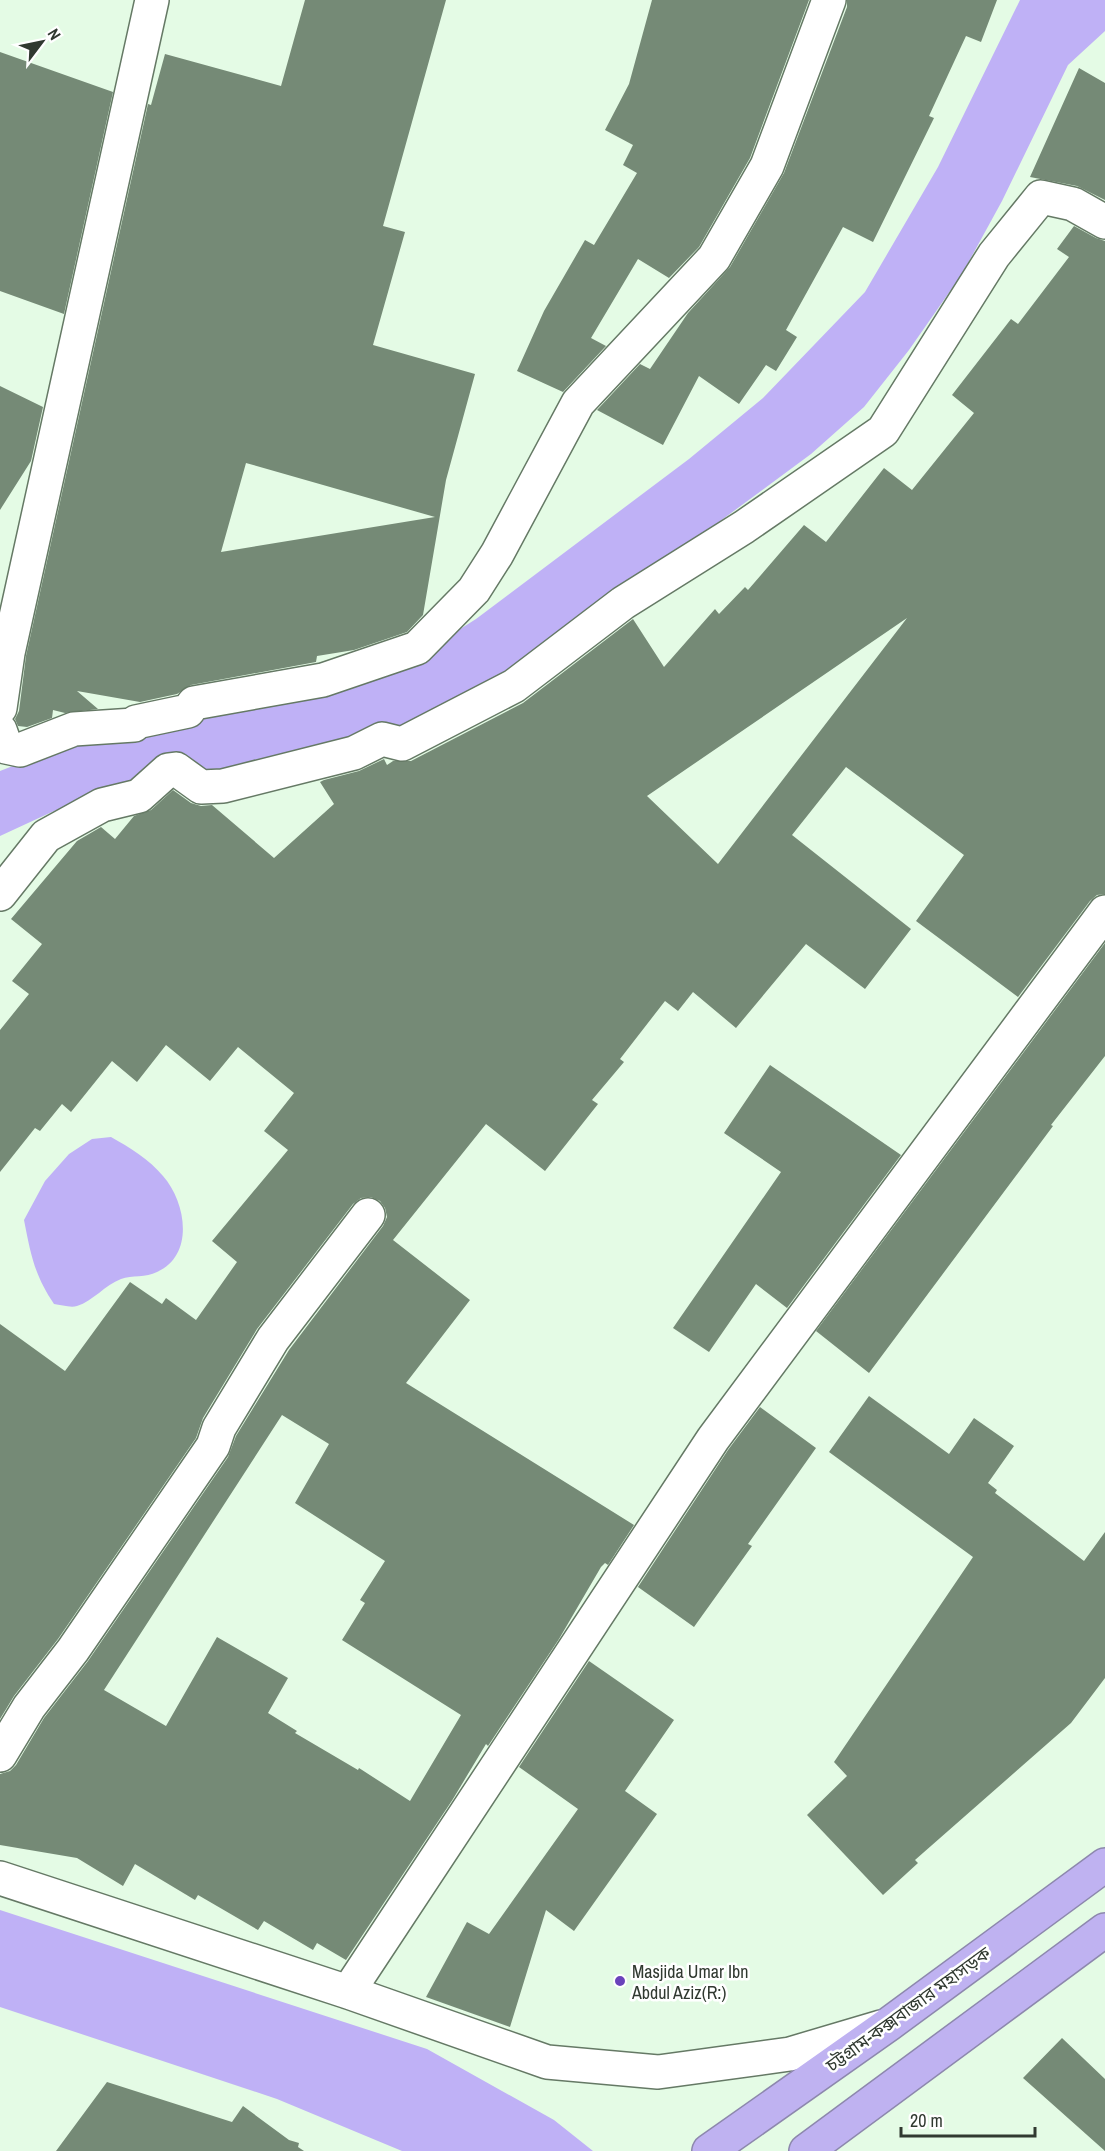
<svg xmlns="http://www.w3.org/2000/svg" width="1105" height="2151" font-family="'Archivo Narrow','Noto Sans Bengali',sans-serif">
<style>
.water{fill:#bfb1f6}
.building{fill:#758a76;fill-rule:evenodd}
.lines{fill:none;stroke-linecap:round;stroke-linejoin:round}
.minor-casing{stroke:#657965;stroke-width:36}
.highway-casing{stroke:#8d88ad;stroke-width:36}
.minor{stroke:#fff;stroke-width:33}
.highway{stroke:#bfb2f1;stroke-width:33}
.poi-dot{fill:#6a43bb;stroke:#fff;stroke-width:2}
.labels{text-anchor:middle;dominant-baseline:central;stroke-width:5;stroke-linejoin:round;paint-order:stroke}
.poi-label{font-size:18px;fill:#303930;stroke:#fff;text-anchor:start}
.street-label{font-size:18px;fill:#303930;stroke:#fff}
</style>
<rect width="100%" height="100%" fill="#e4fbe5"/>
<!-- water -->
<path class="water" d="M1020,0H1105V31L1068,65L1002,201L962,274L909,350L864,407L811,454L685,547L445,714L335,752L111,793L54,811L0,836V771L77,741L394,671L476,619L689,459L763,398L865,292L938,167Z
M111,1137C129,1147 150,1160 163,1176C186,1202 195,1255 157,1272C146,1278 132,1275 121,1279C105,1285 93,1301 77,1306C71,1308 61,1305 54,1304C34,1274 31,1255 24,1220L45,1181L69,1154L92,1139Z
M0,1910L427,2049L554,2120L593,2151H402L277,2099L0,2007Z"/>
<!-- building -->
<path class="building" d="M305,0H446L383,226L405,232L373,345L475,374L446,480L423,615L407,632L354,650L317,656L316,662L191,685L177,694L140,702L77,691L98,709L65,713L53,710L52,718L27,727L18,726L15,719L19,711L26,656L148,104L151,105L165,54L281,86ZM246,463L435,517L221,552Z
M652,0H809L750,158L699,247L669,278L638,259L591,338L606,346L563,392L517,371L544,311L585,240L594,245L637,173L623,165L633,145L605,130L629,84Z
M847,0H997L981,42L966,36L929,116L934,118L873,242L843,227L786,330L797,337L776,371L766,365L739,404L699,376L663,445L597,410L640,364L650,369L688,313L730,267L784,173L847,7Z
M0,52L113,92L64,314L0,291Z
M1079,68L1105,83V200L1077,186L1030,177Z
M1074,226L1096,238L1105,241V894L1097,895L1090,901L1018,997L916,921L964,855L846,767L792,835L911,929L865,989L806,944L736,1028L693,992L678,1011L665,1001L620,1059L624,1062L592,1100L598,1104L545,1171L486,1124L393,1240L470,1300L406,1383L634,1525L608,1565L605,1563L601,1567L559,1639L488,1746L486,1744L453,1799L346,1960L317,1943L313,1950L264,1921L258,1930L198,1895L195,1900L135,1864L123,1886L77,1858L0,1845V1774L10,1771L16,1765L44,1718L88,1661L228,1457L236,1436L289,1350L383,1226L387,1217L385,1208L380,1201L371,1197L361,1198L353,1204L257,1329L203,1418L196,1438L58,1639L14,1696L0,1719V1324L65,1371L130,1282L162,1304L166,1298L196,1320L237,1262L212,1241L288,1150L264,1131L294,1093L238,1047L210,1081L166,1045L137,1082L112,1061L71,1112L62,1104L40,1131L35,1128L0,1172V1030L29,994L12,981L42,944L11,919L77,841L101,827L115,839L134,816L151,810L173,790L191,803L201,806L212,805L274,858L334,804L320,782L324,780L359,771L384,759L387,765L393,761H411L523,703L633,619L664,667L715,609L719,614L745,587L748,590L804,525L826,542L884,468L912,490L974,413L952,395L1011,319L1018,324L1069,257L1057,249ZM907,618L718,864L647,796ZM282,1415L329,1444L295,1503L385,1561L360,1600L365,1603L342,1640L461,1715L410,1801L359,1768L358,1770L295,1733L297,1731L268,1713L288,1678L217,1637L166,1726L104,1690Z
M0,386L43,407L31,461L0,510Z
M1105,943V1056L1051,1125L1053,1126L869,1373L816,1331Z
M770,1065L901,1155L787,1308L756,1284L709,1352L673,1328L781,1172L724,1133Z
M869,1396L949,1454L974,1418L1014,1446L988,1483L997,1490L995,1493L1084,1561L1105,1532V1678L1071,1723L915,1860L918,1863L883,1895L807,1815L847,1776L834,1762L973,1557L829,1452Z
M760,1407L816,1448L748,1544L752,1546L694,1627L638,1587L728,1450Z
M589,1661L674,1720L625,1791L657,1814L574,1931L546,1910L510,2027L426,1997L467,1922L489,1934L578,1809L519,1767Z
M1062,2038L1105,2079V2151L1023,2078Z
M107,2082L232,2122L243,2106L289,2140L299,2143L298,2147L304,2151H56Z"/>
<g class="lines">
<!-- minor casing -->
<g class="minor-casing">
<path id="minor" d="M0,708L8,653L152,0
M0,730L6,747L20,750L74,729L134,725L136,722L188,711L194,703L323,680L417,648L474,590L497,554L578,403L714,258L767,166L829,0
M0,894L46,836L102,805L139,796L168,770L176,769L201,787L223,786L354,753L382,739L402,744L514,686L623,603L744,527L883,431L994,255L1041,197L1073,204L1105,222
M0,1755L29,1707L73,1650L213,1446L219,1428L273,1339L368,1215
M0,1878L348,1992L547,2062L658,2072L790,2054L881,2027
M348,1992L713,1439L1105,912"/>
</g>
<!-- highway casing -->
<g class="highway-casing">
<path id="highway" d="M709,2151L889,2024L1105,1865
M806,2151L1105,1930"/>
</g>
<!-- minor -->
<use href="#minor" class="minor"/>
<!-- highway -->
<use href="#highway" class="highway"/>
</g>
<!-- markers -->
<circle class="poi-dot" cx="620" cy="1981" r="6"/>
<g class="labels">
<!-- poi labels -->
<g class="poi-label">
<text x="632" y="1971">Masjida Umar Ibn<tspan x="632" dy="21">Abdul Aziz(R:)</tspan></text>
</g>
<!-- street labels -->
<g class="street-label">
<text transform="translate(908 2009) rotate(-36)">চট্টগ্রাম-কক্সবাজার মহাসড়ক</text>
</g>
</g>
<!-- north arrow -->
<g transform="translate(42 42) rotate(58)" stroke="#ffffff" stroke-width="4.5" paint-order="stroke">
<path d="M0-4.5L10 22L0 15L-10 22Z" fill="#303930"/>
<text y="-9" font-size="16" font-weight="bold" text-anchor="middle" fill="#303930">N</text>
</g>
<!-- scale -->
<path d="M901 2127v9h134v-9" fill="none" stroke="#303930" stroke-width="3"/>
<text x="910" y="2127" font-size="18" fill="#303930" stroke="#ffffff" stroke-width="4.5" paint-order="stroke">20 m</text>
</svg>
